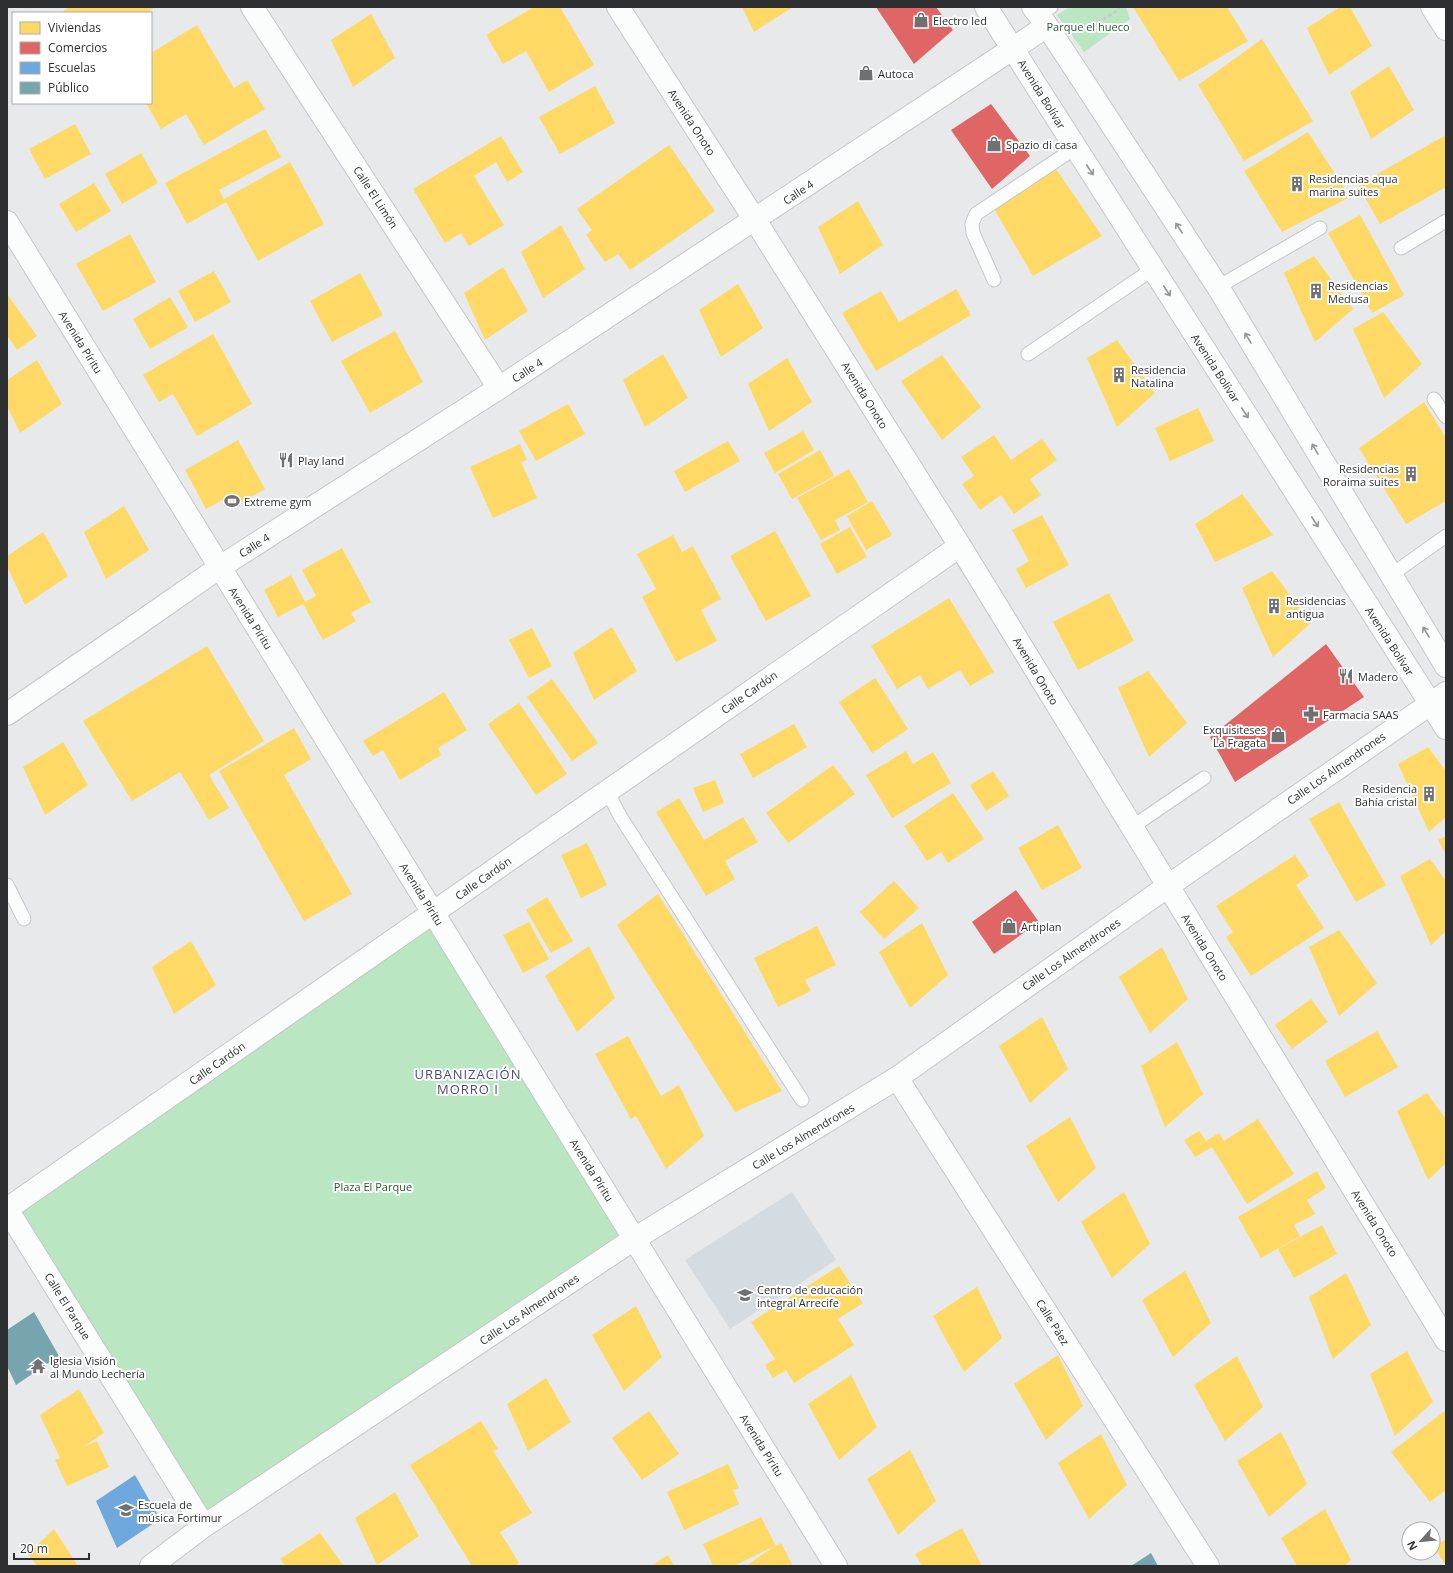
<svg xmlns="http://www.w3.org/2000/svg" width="1453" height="1573" font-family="'Open Sans',sans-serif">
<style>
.built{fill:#d4dbe1}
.green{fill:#bae6c2}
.homes{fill:#ffd966}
.shops{fill:#e06666}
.schools{fill:#6fa8dc}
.public{fill:#76a5af}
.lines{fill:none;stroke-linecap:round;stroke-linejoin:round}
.lane-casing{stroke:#c4c6c7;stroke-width:15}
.street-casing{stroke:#c4c6c7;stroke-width:24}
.path{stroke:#c9c9ca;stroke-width:2.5;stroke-dasharray:4 2;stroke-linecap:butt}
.lane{stroke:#fbfcfc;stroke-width:13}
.street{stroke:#fbfcfc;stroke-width:22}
.oneway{stroke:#949696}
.labels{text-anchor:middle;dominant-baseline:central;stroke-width:4;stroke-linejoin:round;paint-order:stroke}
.poi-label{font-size:11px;fill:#2e2f31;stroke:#fff;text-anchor:start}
.park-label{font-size:11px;fill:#225a2e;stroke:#fff}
.street-label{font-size:11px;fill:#2e2f31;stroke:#fff}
.quarter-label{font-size:13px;letter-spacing:1px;fill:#534785;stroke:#fff}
</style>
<rect width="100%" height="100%" fill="#e7e9eb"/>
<!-- built -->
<path class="built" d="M792,1192L836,1260L730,1329L685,1260Z"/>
<!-- green -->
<path class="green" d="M1070,7H1126L1130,19L1084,52L1057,15Z
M433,913L634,1239L204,1526L7,1209Z"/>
<!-- homes -->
<path class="homes" d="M69,7H155L146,13H61Z
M534,7H560L594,65L549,92L526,51L503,64L486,35Z
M742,7H793L754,32Z
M1133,7H1227L1248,41L1179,81Z
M1340,7H1350L1372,46L1329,75L1307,28Z
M371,14L395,58L353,87L331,40Z
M197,25L234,88L247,80L265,109L204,145L186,114L161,129L146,103H151V53Z
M1262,39L1313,121L1244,161L1198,85Z
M1389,66L1414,110L1371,139L1350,92Z
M595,86L615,123L560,154L539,117Z
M75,124L91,154L45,179L29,149Z
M265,129L281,157L219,190L224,199L290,162L324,224L258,261L226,202L187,224L165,183Z
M1308,132L1350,197L1282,232L1244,171Z
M1446,135V187L1380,224L1358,185Z
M501,136L523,172L507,182L496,162L474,176L504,225L469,246L461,233L445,243L413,189Z
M669,145L715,211L630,270L618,254L605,262L586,235L592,230L577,209Z
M141,153L158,183L122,204L105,174Z
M1056,169L1102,236L1033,276L993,207Z
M94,183L111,211L76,232L59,204Z
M858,201L883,245L840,274L818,227Z
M1360,215L1404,295L1372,313L1328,233Z
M561,225L585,269L543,298L521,252Z
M130,234L156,282L103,311L76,264Z
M1314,256L1353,309L1315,342L1284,273Z
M503,267L528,311L485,340L464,293Z
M214,271L231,302L195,322L178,291Z
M360,273L383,315L332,342L310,301Z
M738,284L763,328L721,357L699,310Z
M956,289L971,315L876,371L842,313L881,291L899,322Z
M7,294L37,336L17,350L7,335Z
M170,297L188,327L150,349L133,319Z
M1383,312L1422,364L1384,398L1353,329Z
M395,331L423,382L370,413L341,361Z
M213,334L252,404L197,436L173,394L159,402L143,375Z
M1117,340L1155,393L1117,427L1087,358Z
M663,354L688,398L645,427L623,380Z
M942,355L981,407L942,440L901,381Z
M787,358L812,402L769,431L748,384Z
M37,360L62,404L20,433L7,406V380Z
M1424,402L1446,438V501L1406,524L1359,448Z
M568,404L585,434L536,461L519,431Z
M1198,408L1214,441L1170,461L1155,428Z
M803,431L814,450L775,473L764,453Z
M994,435L1011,460L1042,439L1057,460L1030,479L1041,495L1014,514L1001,495L980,510L962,484L974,476L961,457Z
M238,440L265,489L235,506L230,496L206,509L185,470Z
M728,441L740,461L685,492L674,471Z
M520,444L527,460L521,462L537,498L493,518L470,467Z
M820,450L834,476L792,499L778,474Z
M849,469L868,502L835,520L840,530L821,540L797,498Z
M1242,494L1273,535L1215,562L1195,524Z
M872,501L892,535L866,550L847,516Z
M124,506L149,550L106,579L84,532Z
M1042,515L1069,565L1026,588L1016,569L1029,561L1012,530Z
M850,527L867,557L837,574L820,544Z
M775,531L811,596L766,621L730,556Z
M43,532L68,576L25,605L7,566V556Z
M673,535L682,552L693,546L721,599L701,610L717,641L676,662L642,597L656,589L637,554Z
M342,548L371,602L351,613L356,621L323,640L303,604L278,617L264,590L291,575L305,602L316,596L302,570Z
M1272,571L1311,623L1273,657L1242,588Z
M1109,593L1134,641L1078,670L1053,622Z
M949,598L994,672L970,686L960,670L928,689L920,675L897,689L871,646Z
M612,627L637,671L594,700L573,653Z
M532,628L552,666L529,678L509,640Z
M207,646L264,741L209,775L229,808L209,820L180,772L132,801L83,721Z
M1148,671L1187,723L1149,757L1118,688Z
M875,678L908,729L872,753L839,702Z
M552,679L598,743L572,761L527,697Z
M444,692L467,730L438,748L441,755L400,780L383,750L373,756L363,741Z
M519,703L567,774L536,795L488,724Z
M794,724L807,747L753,778L740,754Z
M294,728L311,759L284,775L352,894L304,921L219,771Z
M63,742L88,785L45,815L23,767Z
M1428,747L1446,771V817L1429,832L1398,764Z
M906,751L913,764L933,752L951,783L892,818L866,775Z
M833,765L855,794L788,843L766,813Z
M993,771L1009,796L986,811L970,785Z
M715,780L724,803L703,812L693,788Z
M953,793L984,839L948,863L941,852L927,861L904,826Z
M679,798L704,840L743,817L758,842L725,861L735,879L706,896L656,812Z
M1339,802L1386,885L1356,902L1309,819Z
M1058,825L1082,868L1042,890L1018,848Z
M1446,836V855L1438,840Z
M587,843L607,885L581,898L561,855Z
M1295,855L1309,876L1296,885L1324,928L1251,976L1226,937L1233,932L1216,906Z
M1430,859L1446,881V931L1431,945L1400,876Z
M894,881L919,908L884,939L860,912Z
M658,894L782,1091L735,1112L617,925Z
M547,897L573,941L551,953L526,910Z
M529,922L549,959L523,973L503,935Z
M922,923L948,975L910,1008L879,952Z
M817,926L836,965L805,980L811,991L778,1007L754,958Z
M1339,930L1377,983L1339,1016L1309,947Z
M191,941L216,985L174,1014L152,967Z
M589,946L615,998L577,1032L545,976Z
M1162,947L1188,999L1150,1033L1119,977Z
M1311,999L1328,1022L1292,1049L1275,1025Z
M1042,1017L1068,1069L1030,1103L999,1046Z
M1377,1031L1398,1067L1345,1097L1325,1061Z
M628,1036L661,1096L679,1085L704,1136L666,1169L636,1116L631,1119L595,1054Z
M1177,1042L1203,1094L1165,1127L1141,1066Z
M1427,1093L1446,1119V1163L1428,1180L1397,1111Z
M1070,1117L1096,1168L1058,1202L1026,1146Z
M1258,1119L1294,1174L1247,1204L1212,1147L1195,1157L1184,1140L1199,1131L1206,1141L1219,1133L1224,1141Z
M1317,1171L1326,1188L1307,1200L1315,1214L1294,1225L1300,1236L1261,1258L1238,1217Z
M1124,1192L1150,1244L1112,1278L1081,1222Z
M1322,1225L1337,1254L1294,1278L1278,1249Z
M839,1266L863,1303L838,1319L854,1345L794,1383L786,1370L773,1378L765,1365L775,1359L751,1322Z
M1185,1271L1211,1323L1173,1357L1142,1300Z
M1346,1273L1371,1325L1333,1359L1309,1297Z
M977,1287L1002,1338L964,1372L933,1316Z
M636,1306L662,1357L624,1391L592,1335Z
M1407,1351L1433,1402L1395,1436L1370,1374Z
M1058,1355L1083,1406L1046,1440L1014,1384Z
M1237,1356L1263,1407L1225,1441L1194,1385Z
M851,1375L877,1427L839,1460L808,1404Z
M546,1378L571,1422L528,1451L507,1404Z
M79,1389L104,1433L83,1447L97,1441L109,1467L67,1486L55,1460L60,1458L40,1415Z
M1446,1410V1490L1430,1502L1391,1452Z
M649,1411L679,1454L642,1480L612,1438Z
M481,1421L498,1449L493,1451L532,1513L500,1532L519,1563L515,1566H472L410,1465Z
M1281,1432L1307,1484L1269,1517L1237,1461Z
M1101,1434L1127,1485L1089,1519L1058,1463Z
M910,1450L936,1501L898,1535L867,1479Z
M728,1464L739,1488L733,1490L739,1504L684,1530L667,1492Z
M395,1492L419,1536L377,1565L355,1518Z
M1325,1509L1351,1560L1344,1566H1297L1281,1538Z
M761,1517L776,1546L781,1543L793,1566H746L775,1546L734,1566H713L703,1544Z
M962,1528L982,1566H922L915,1554Z
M54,1529L78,1566H37L28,1554Z
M320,1533L344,1566H285L280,1559Z
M1446,1539V1566L1434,1547Z
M668,1555L674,1566H651Z"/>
<!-- shops -->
<path class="shops" d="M876,7H936L953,30L914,64Z
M991,104L1030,156L992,189L951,130Z
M1326,644L1364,697L1235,782L1210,737Z
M1016,890L1039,922L994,954L972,922Z"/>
<!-- schools -->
<path class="schools" d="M135,1475L160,1519L117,1548L96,1501Z"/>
<!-- public -->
<path class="public" d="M34,1312L59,1356L16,1385L7,1366V1330Z
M1151,1553L1158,1566H1131Z"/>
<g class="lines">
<!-- lane casing -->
<g class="lane-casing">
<path id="lane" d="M1038,14L1051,7
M1401,248L1446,221
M994,280L973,233L972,224L976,214L1075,148
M1218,287L1320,228
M1028,354L1153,269
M1434,399L1446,417
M1391,575L1446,536
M607,791L620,816L802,1100
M1132,827L1204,778
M7,885L24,919"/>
</g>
<!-- street casing -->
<g class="street-casing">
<path id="street" d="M252,7L499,388
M618,7L755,220L960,546L1446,1340
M986,7L1446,728
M1033,7L1047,26L1218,287L1446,666
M1432,7L1446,29
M7,222L836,1566
M7,714L128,631L220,567L499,388L1047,26
M897,1078L1208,1566
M204,1526L7,1209L960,546
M151,1566L204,1526L634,1239L897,1078L1168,886L1446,693"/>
</g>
<!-- path -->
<path class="path" d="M1075,24L1092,26L1115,12L1120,7"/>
<!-- lane -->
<use href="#lane" class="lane"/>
<!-- street -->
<use href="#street" class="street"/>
</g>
<!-- one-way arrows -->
<defs><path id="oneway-shaft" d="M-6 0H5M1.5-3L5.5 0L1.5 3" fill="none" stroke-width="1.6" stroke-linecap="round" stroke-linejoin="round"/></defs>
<g class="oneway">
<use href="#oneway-shaft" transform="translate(1090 170) rotate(57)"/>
<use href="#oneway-shaft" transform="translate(1179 228) rotate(-123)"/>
<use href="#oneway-shaft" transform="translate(1167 291) rotate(57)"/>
<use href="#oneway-shaft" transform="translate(1248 338) rotate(-121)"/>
<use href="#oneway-shaft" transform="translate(1245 413) rotate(57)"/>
<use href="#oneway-shaft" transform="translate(1315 449) rotate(-121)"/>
<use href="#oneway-shaft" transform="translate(1315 522) rotate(57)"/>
<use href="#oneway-shaft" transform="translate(1426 632) rotate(-121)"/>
</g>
<!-- icons -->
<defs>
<g id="shop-bare" transform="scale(1.2)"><path d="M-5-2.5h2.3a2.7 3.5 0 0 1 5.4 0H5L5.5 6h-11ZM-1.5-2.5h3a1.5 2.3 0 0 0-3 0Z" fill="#6f7072" stroke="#fff" stroke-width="2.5" paint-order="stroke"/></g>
<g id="building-bare" transform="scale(1.2)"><path d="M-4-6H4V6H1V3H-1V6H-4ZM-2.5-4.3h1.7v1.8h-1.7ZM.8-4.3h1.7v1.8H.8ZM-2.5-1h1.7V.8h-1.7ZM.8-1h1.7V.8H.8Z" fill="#6f7072" stroke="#fff" stroke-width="2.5" paint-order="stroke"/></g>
<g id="restaurant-bare" transform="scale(1.2)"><path d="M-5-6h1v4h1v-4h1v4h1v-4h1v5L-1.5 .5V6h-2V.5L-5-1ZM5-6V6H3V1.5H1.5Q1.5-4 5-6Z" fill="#6f7072" stroke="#fff" stroke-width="2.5" paint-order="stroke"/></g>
<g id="stadium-bare" transform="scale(1.2)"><path d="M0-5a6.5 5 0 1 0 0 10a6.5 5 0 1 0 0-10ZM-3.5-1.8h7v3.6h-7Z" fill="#6f7072" stroke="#fff" stroke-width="2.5" paint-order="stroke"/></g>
<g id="pharmacy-bare" transform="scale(1.2)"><path d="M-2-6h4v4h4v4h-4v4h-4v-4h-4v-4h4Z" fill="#6f7072" stroke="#fff" stroke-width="2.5" paint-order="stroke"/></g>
<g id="school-bare" transform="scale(1.2)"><path d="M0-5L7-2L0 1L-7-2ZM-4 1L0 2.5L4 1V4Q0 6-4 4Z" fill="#6f7072" stroke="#fff" stroke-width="2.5" paint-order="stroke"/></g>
<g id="temple-bare" transform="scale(1.2)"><path d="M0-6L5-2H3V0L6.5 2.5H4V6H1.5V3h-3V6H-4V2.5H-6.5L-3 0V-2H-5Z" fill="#6f7072" stroke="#fff" stroke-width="2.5" paint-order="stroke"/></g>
</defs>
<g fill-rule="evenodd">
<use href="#shop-bare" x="921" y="20"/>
<use href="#shop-bare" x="866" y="73"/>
<use href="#shop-bare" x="994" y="144"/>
<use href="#building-bare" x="1297" y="184"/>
<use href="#building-bare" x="1316" y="291"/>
<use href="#building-bare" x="1119" y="375"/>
<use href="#restaurant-bare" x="286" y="460"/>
<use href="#building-bare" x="1411" y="474"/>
<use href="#stadium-bare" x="232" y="501"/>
<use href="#building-bare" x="1274" y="606"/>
<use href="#restaurant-bare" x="1346" y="676"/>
<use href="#pharmacy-bare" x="1311" y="714"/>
<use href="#shop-bare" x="1278" y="735"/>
<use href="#building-bare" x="1429" y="794"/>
<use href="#shop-bare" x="1009" y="926"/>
<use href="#school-bare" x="745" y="1295"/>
<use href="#temple-bare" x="38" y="1366"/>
<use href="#school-bare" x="126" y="1510"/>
</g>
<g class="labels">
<!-- poi labels -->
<g class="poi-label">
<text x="933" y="20">Electro led</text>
<text x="878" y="73">Autoca</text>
<text x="1006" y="144">Spazio di casa</text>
<text x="1309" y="178">Residencias aqua<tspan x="1309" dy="13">marina suites</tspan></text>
<text x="1328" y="285">Residencias<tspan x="1328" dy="13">Medusa</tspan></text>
<text x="1131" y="369">Residencia<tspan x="1131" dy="13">Natalina</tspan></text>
<text x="298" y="460">Play land</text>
<text x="1399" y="468" text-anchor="end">Residencias<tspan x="1399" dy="13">Roraima suites</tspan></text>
<text x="244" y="501">Extreme gym</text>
<text x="1286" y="600">Residencias<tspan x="1286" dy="13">antigua</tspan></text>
<text x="1358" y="676">Madero</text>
<text x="1323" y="714">Farmacia SAAS</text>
<text x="1266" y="729" text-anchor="end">Exquisiteses<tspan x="1266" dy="13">La Fragata</tspan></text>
<text x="1417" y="788" text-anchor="end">Residencia<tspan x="1417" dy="13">Bahía cristal</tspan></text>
<text x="1021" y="926">Artiplan</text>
<text x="757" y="1289">Centro de educación<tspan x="757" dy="13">integral Arrecife</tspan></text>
<text x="50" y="1360">Iglesia Visión<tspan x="50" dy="13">al Mundo Lechería</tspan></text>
<text x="138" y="1504">Escuela de<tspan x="138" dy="13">música Fortimur</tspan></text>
</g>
<!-- park labels -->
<g class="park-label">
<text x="1088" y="26">Parque el hueco</text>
<text x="373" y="1186">Plaza El Parque</text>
</g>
<!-- street labels -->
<g class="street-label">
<text transform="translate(1042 94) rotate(58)">Avenida Bolívar</text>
<text transform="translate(692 122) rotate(57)">Avenida Onoto</text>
<text transform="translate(798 192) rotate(-34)">Calle 4</text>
<text transform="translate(376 197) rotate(57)">Calle El Limón</text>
<text transform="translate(81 342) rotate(58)">Avenida Píritu</text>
<text transform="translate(1216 368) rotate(57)">Avenida Bolívar</text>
<text transform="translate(527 370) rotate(-33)">Calle 4</text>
<text transform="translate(865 395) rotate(58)">Avenida Onoto</text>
<text transform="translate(254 545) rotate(-33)">Calle 4</text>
<text transform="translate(251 618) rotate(58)">Avenida Píritu</text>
<text transform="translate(1390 641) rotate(57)">Avenida Bolívar</text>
<text transform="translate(1036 671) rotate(59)">Avenida Onoto</text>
<text transform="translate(749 692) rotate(-35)">Calle Cardón</text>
<text transform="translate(1336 768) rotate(-35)">Calle Los Almendrones</text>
<text transform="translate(483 878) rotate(-35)">Calle Cardón</text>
<text transform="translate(422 894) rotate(58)">Avenida Píritu</text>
<text transform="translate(1205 947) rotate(58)">Avenida Onoto</text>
<text transform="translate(1071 954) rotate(-35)">Calle Los Almendrones</text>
<text transform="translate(217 1063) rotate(-35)">Calle Cardón</text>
<text transform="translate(803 1136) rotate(-31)">Calle Los Almendrones</text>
<text transform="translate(592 1170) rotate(58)">Avenida Píritu</text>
<text transform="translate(1375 1223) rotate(58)">Avenida Onoto</text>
<text transform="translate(68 1306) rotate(58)">Calle El Parque</text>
<text transform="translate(529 1309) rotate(-34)">Calle Los Almendrones</text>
<text transform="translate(1053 1322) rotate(58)">Calle Páez</text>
<text transform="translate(762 1445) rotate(58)">Avenida Píritu</text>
</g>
<!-- quarter labels -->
<g class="quarter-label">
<text x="468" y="1074">URBANIZACIÓN<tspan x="468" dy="15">MORRO I</tspan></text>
</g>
</g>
<!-- border -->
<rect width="1453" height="1573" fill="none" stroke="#2e2f31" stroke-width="16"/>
<!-- legend -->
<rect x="12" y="12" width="140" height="92" fill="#ffffff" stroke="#abacad"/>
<rect x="20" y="22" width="20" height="12" fill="#ffd966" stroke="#abacad"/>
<text x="48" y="32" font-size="12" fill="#2e2f31">Viviendas</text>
<rect x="20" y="42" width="20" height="12" fill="#e06666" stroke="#abacad"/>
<text x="48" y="52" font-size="12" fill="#2e2f31">Comercios</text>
<rect x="20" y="62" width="20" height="12" fill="#6fa8dc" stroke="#abacad"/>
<text x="48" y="72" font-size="12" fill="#2e2f31">Escuelas</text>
<rect x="20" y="82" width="20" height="12" fill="#76a5af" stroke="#abacad"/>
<text x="48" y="92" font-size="12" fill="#2e2f31">Público</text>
<!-- north arrow -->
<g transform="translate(1421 1541) rotate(243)"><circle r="19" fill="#ffffff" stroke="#abacad"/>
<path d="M0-3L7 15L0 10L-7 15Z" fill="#6f7072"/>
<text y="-6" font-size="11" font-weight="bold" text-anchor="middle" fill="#2e2f31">N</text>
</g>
<!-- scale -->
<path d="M14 1553v6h75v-6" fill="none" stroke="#2e2f31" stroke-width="2"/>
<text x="20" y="1553" font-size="12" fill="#2e2f31" stroke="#ffffff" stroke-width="3" paint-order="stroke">20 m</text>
</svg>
